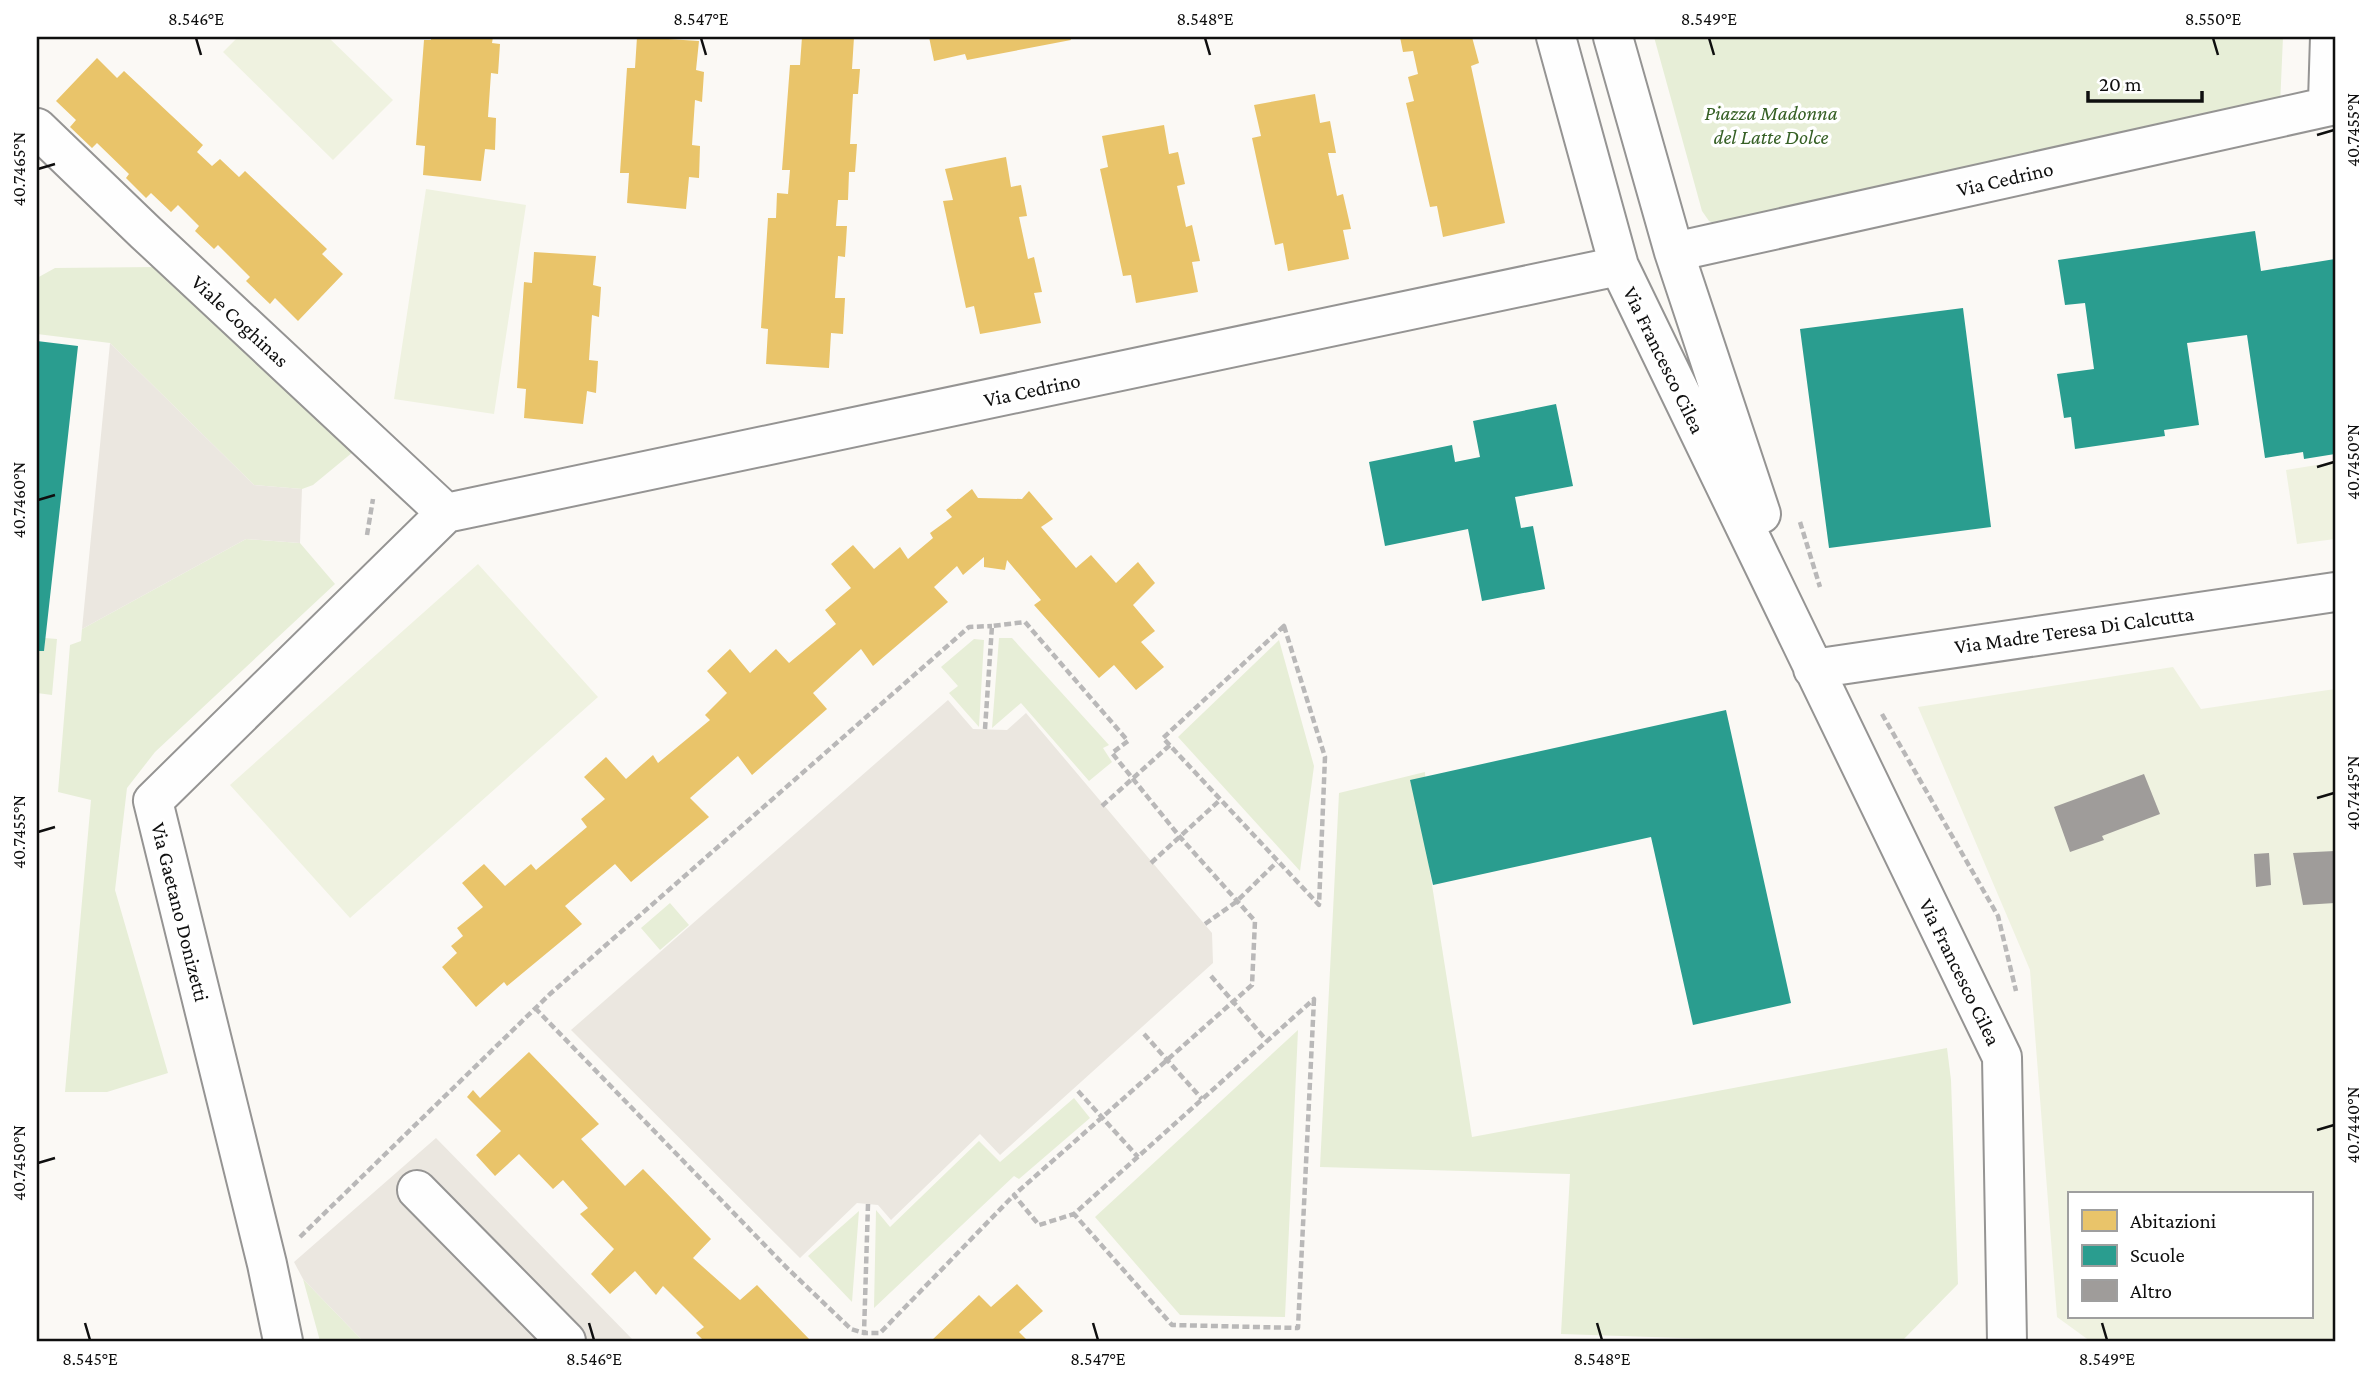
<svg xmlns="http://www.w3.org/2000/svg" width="2372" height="1378" font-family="'Crimson Pro',serif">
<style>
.green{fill:#e7eed7}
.pitch{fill:#eff2e0;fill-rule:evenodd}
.plaza{fill:#ebe7e0}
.homes{fill:#e9c46a}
.schools{fill:#2a9d8f}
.building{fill:#9f9c9a}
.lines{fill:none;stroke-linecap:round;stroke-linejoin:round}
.minor-casing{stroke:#959493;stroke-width:42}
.path{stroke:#b9b8b8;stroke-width:4.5;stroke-dasharray:7 3.5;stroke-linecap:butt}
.minor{stroke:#fefefe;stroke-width:38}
.ticks{fill:none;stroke:#0f0f0f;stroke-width:2.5}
.labels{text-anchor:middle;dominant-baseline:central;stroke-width:7;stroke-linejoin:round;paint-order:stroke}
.park-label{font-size:21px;font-style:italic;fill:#366025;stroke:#fff}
.street-label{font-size:21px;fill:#0f0f0f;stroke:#fff}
.neatline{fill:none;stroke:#0f0f0f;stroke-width:2.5}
.ticks-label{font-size:18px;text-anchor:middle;fill:#0f0f0f}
</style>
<rect width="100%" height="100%" fill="#fbf9f5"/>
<!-- green -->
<path class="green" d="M1654,37H2283L2280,106L1721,226L1709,221L1702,211Z
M154,267L353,452L313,485L302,489L254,485L110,343L37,334V278L55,268Z
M246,539L300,543L335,584L155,752L127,788L115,890L168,1073L107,1092H65L91,800L58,792L70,645L81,641L82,629Z
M45,638L57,639L52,695L37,693V651H44Z
M999,638H1012L1109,745L1103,748L1112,762L1089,781L1021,703L992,728Z
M974,639L984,640L979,727L949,693L958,686L941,667Z
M1279,640L1314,766L1300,871L1178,737Z
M1425,772L1429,866L1472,1137L1947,1048L1951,1080L1958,1284L1902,1341H1773L1561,1334L1570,1174L1320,1167L1339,793Z
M670,903L689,925L660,950L641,928Z
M1298,1030L1285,1317L1180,1315L1095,1217Z
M1074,1098L1090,1118L1019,1179L1014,1176L874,1308L876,1210L890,1227L979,1141L1000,1162Z
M859,1211L852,1302L808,1256Z
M303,1279L363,1341H320Z"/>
<!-- pitch -->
<path class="pitch" d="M238,37H328L393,100L333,160L223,52Z
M426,189L526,205L494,414L394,399Z
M2335,462V539L2297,544L2286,470Z
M478,564L598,697L350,918L230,785Z
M2173,667L2201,709L2335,689V1339L2090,1341L2057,1317L2030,970L1918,707ZM2069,1194H2311V1317H2069Z"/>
<!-- plaza -->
<path class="plaza" d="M110,343L254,485L302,489L300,543L246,539L82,629Z
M948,700L973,729L1007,730L1026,713L1212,933L1213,963L1000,1155L980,1134L891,1220L878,1205L857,1203L800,1258L571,1030Z
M436,1138L634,1341H363L303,1279L294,1262Z"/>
<!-- homes -->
<path class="homes" d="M431,37H493L492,43L500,44L498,74L491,73L488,117L496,118L495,150L485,149L481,181L423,175L425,146L416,145L424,40H431Z
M637,37L699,41L696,70L704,72L702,102L695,100L692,145L700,146L699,178L689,177L686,209L627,203L629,173H620L627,68H635Z
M802,37H854L852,69H860L858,94H853L850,144H857L855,172H849L848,200H838L836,226H847L845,257L838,256L835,298H845L843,334L831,333L829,368L766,364L768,329L761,328L768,218H776L777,193L788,194L790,170H782L790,65H800Z
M929,37H1070L1071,40L967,60L965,54L934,61Z
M1400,37H1472L1479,63L1471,66L1505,223L1443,237L1437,206L1430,207L1406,103L1414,101L1408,77L1418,74L1413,51L1403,52Z
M97,58L117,78L124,71L203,145L197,152L212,166L220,159L239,177L245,171L327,249L322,254L343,274L298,321L275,298L270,304L246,281L250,277L218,245L214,249L195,231L199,226L178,205L171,212L151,193L146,198L126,178L129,174L97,143L92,148L70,127L76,120L56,101Z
M1315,94L1320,123L1330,121L1336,153H1328L1337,196L1343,194L1351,229L1343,230L1349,259L1288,271L1283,243L1275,245L1252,138L1261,136L1254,105Z
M1164,125L1169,154L1178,152L1185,184L1177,186L1186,227L1192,225L1200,261L1192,262L1198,292L1136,303L1131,275L1123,276L1100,169L1108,167L1102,136Z
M1006,157L1011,187L1021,185L1027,216L1019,217L1028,259L1034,257L1042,292L1034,293L1041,323L980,334L974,306L966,308L943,201L953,200L945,169Z
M534,252L596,256L593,285L601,287L599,317L592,315L589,360L598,361L596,393L587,391L583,424L524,418L526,389L517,388L524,282L532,283Z
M972,489L978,498L1022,499L1029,491L1053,519L1041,527L1076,568L1091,555L1116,583L1138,562L1155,583L1133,605L1155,631L1141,642L1164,667L1136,690L1114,665L1099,678L1034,605L1041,600L1007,560L1005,570L984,567V557L963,575L957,566L934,587L948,602L873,666L861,649L813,693L827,709L752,775L738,756L690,798L709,817L631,882L615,864L565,906L582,924L507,986L504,982L476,1007L442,967L457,953L451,946L463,936L457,928L483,907L462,883L484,864L505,886L531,864L536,870L587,827L581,819L605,799L584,777L606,757L626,779L653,755L658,763L710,720L705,715L727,693L707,671L730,649L750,673L776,649L789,663L836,624L825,610L851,588L831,564L853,545L874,569L900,547L908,559L933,538L930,533L952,517L946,510Z
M529,1052L599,1124L581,1139L625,1186L643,1169L711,1239L693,1258L740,1300L757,1285L811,1341H704L696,1333L704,1327L663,1286L656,1295L635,1271L610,1294L591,1274L614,1249L580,1214L588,1208L563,1180L553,1189L519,1154L495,1176L476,1155L501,1131L467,1097L473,1090L480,1098Z
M1017,1284L1043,1311L1019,1332L1028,1341H931L979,1295L991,1307Z"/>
<!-- schools -->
<path class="schools" d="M2255,231L2261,271L2335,259V454L2304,459L2303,452L2265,458L2247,335L2187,343L2199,425L2164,430L2165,436L2075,449L2071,417L2064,418L2057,374L2094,369L2085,303L2065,305L2058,260Z
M1963,308L1991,527L1829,548L1800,329Z
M37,341L78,346L44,651H37Z
M1556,404L1573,486L1515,497L1521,528L1533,526L1545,589L1482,601L1468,529L1385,546L1369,462L1452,445L1455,462L1480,457L1473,421Z
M1726,710L1791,1003L1693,1025L1651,837L1433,885L1410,780Z"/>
<!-- building -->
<path class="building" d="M2144,774L2160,814L2102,836L2104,840L2070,852L2054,807Z
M2335,851V903L2303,905L2293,853Z
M2269,853L2271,885L2256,887L2254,854Z"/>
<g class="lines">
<!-- minor casing -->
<g class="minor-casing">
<path id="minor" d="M1556,37L1619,266L2002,1057L2007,1341
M1613,37L1674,252L1761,514
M2328,101L2330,37
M37,128L145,232L446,513
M1674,252L2335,105
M446,513L1619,266
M1813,669L2335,592
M417,1190L566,1341
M283,1341L267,1264L153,801L446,513"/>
</g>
<!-- path -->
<path class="path" d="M1800,522L1820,587
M367,535L373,499
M1284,626L1325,757L1319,905L1163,738Z
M1882,714L1998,916L2016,991
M985,729L992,626L1025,622L1128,741L1112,753L1180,837L1255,921L1252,985L1014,1195L1039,1225L1074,1214
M1102,806L1170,745
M1151,863L1220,800
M1205,924L1236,902L1277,862
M1211,976L1267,1041
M1314,999L1298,1328L1172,1325L1074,1214Z
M535,1008L786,1267L851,1329L864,1333
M1144,1034L1202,1099
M1078,1091L1138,1157
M868,1204L864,1333H880L1014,1195
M300,1237L550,994L969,627L992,626"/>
<!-- minor -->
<use href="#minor" class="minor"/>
</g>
<!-- ticks -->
<path class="ticks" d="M196,38L201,55M701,38L706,55M1205,38L1210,55M1709,38L1714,55M2213,38L2218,55M2317,135L2334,130M38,169L55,164M2317,467L2334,462M38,500L55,495M2317,798L2334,793M38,832L55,827M2317,1130L2334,1125M38,1163L55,1158M85,1323L90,1340M589,1323L594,1340M1093,1323L1098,1340M1597,1323L1602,1340M2102,1323L2107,1340"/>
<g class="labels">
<!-- park labels -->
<g class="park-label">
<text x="1771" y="113">Piazza Madonna<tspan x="1771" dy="24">del Latte Dolce</tspan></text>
</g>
<!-- street labels -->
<g class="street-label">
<text transform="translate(2005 179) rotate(-13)">Via Cedrino</text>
<text transform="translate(240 321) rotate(43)">Viale Coghinas</text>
<text transform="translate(1664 360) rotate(64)">Via Francesco Cilea</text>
<text transform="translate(1032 390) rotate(-12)">Via Cedrino</text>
<text transform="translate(2074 630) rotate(-8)">Via Madre Teresa Di Calcutta</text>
<text transform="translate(180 912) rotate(76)">Via Gaetano Donizetti</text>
<text transform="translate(1960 972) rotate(64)">Via Francesco Cilea</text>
</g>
</g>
<!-- border -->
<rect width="2372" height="1378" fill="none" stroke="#ffffff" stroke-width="77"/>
<!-- legend -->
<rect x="2068" y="1192" width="245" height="126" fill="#ffffff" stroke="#9f9f9f" stroke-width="2"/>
<rect x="2082" y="1210" width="35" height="21" fill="#e9c46a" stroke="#9f9f9f" stroke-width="2"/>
<text x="2130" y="1228" font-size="21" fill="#0f0f0f">Abitazioni</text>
<rect x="2082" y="1245" width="35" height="21" fill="#2a9d8f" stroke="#9f9f9f" stroke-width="2"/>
<text x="2130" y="1262" font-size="21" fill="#0f0f0f">Scuole</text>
<rect x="2082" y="1280" width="35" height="21" fill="#9f9c9a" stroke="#9f9f9f" stroke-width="2"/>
<text x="2130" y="1298" font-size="21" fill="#0f0f0f">Altro</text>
<!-- scale -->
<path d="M2088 91v10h114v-10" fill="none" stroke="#0f0f0f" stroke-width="3.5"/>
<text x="2099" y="91" font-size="21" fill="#0f0f0f" stroke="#ffffff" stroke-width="5" paint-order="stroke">20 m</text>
<rect x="38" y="38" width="2296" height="1302" class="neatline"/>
<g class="ticks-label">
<text x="196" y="25">8.546°E</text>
<text x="701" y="25">8.547°E</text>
<text x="1205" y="25">8.548°E</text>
<text x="1709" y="25">8.549°E</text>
<text x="2213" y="25">8.550°E</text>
<text transform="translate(2353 130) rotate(-90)" y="6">40.7455°N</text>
<text transform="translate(19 169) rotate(-90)" y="6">40.7465°N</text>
<text transform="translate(2353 462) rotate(-90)" y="6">40.7450°N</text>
<text transform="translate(19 500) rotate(-90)" y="6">40.7460°N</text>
<text transform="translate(2353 793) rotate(-90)" y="6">40.7445°N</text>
<text transform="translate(19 832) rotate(-90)" y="6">40.7455°N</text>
<text transform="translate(2353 1125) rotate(-90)" y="6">40.7440°N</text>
<text transform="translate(19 1163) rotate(-90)" y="6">40.7450°N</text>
<text x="90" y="1365">8.545°E</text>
<text x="594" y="1365">8.546°E</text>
<text x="1098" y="1365">8.547°E</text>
<text x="1602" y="1365">8.548°E</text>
<text x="2107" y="1365">8.549°E</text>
</g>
</svg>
